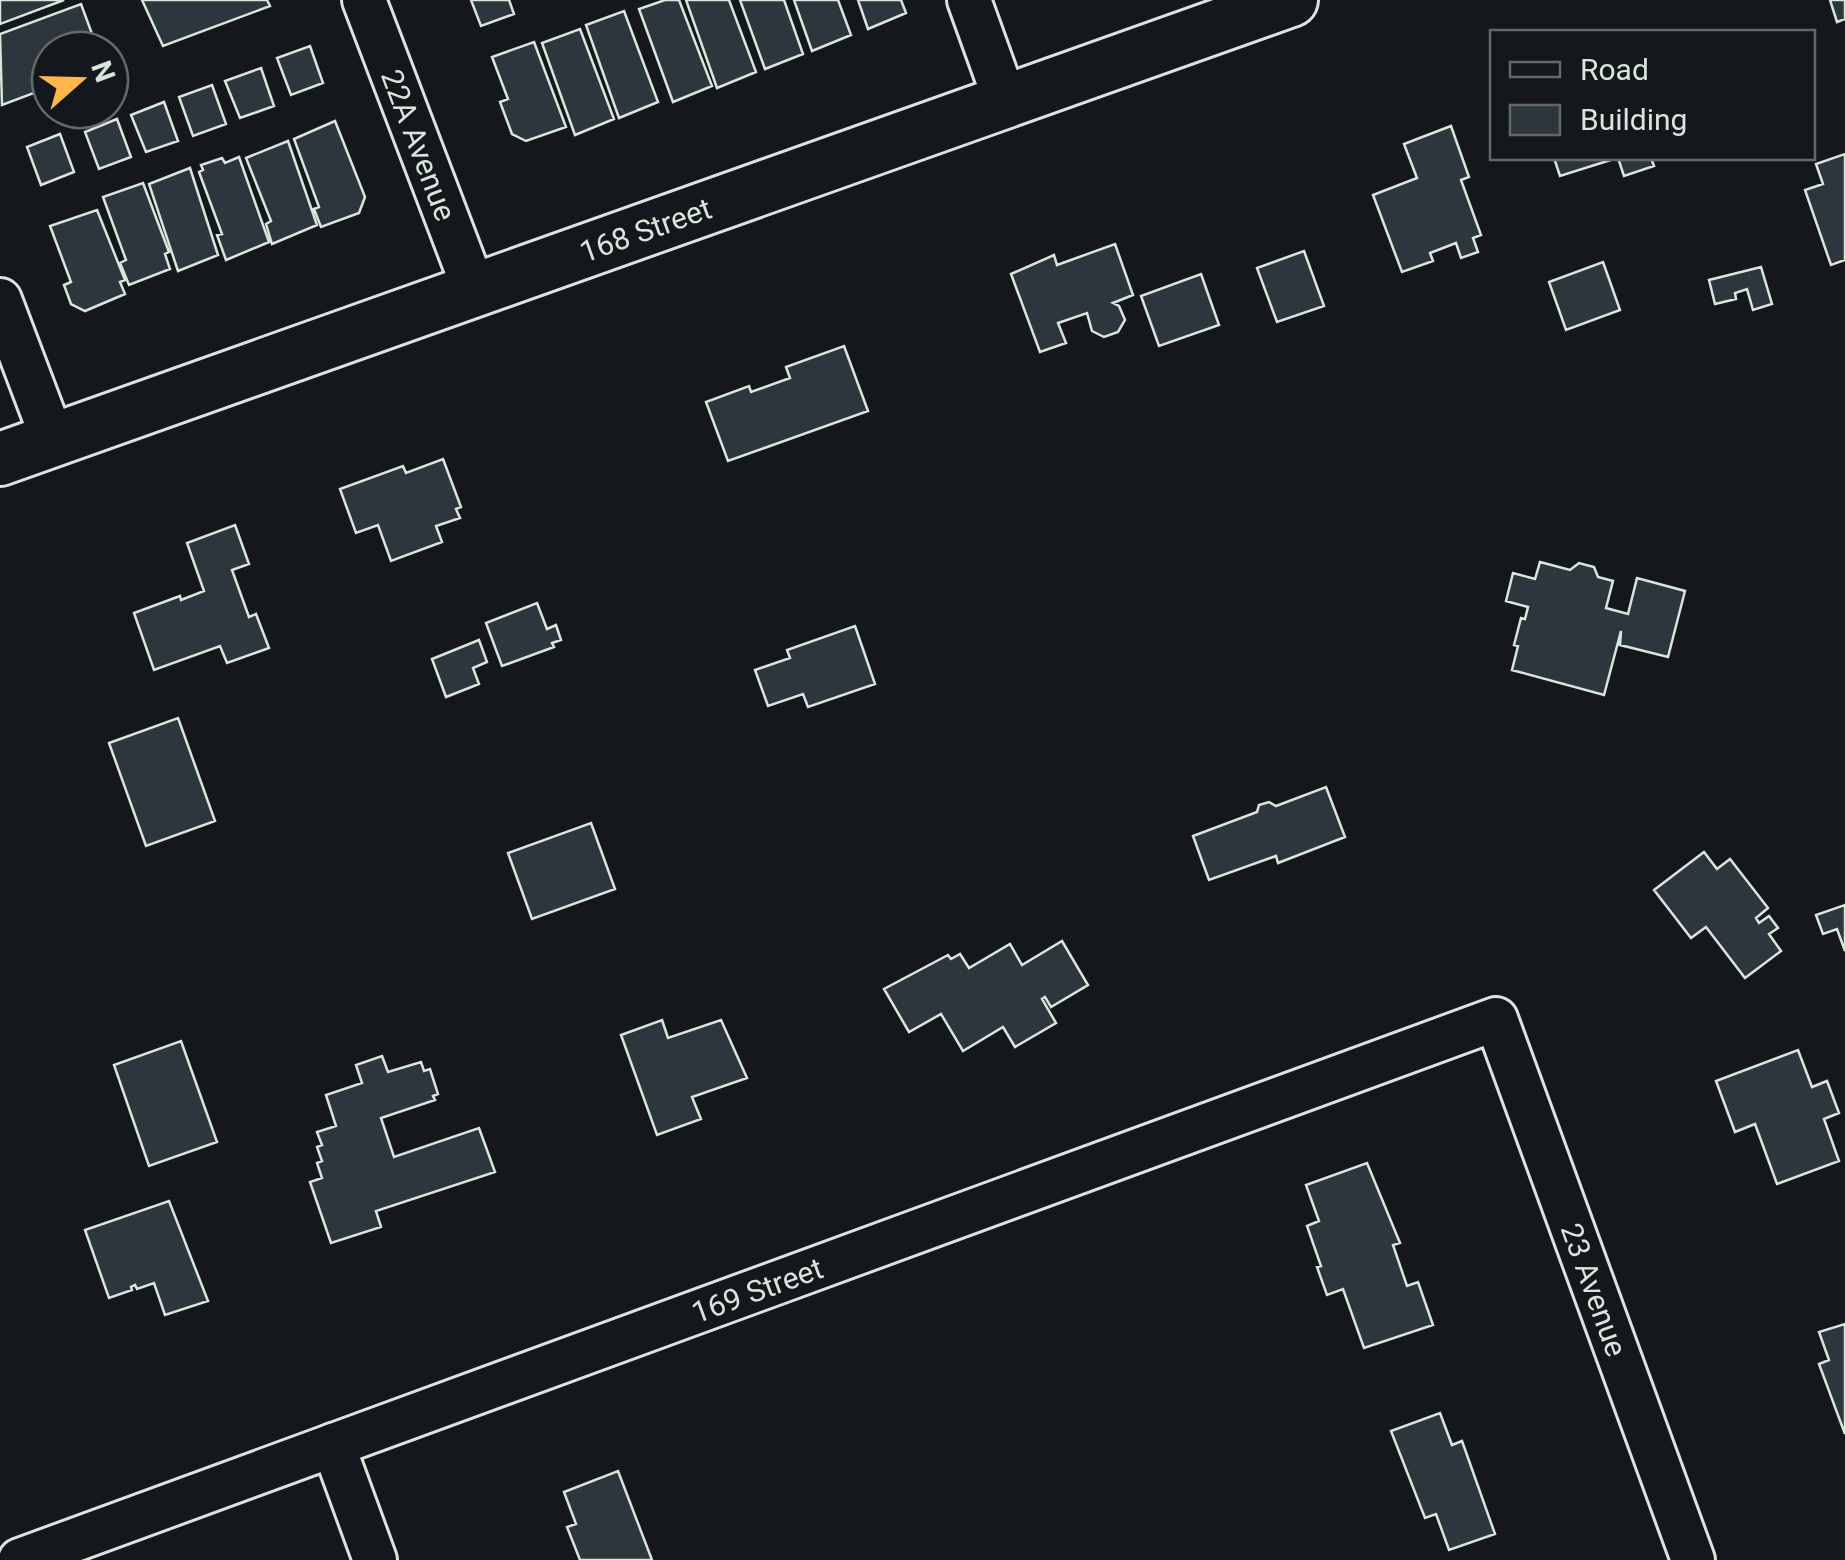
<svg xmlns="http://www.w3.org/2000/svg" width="1845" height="1560" font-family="Roboto,sans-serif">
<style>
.building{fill:#2c363c;stroke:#d8e6dc;stroke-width:2.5}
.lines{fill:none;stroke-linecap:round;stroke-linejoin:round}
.minor-casing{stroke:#d8e6dc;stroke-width:48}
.major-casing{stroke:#d8e6dc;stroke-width:58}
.minor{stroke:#14181c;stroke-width:42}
.major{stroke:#14181c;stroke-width:52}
.labels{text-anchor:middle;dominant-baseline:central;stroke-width:8;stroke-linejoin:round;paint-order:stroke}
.street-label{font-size:30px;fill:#d8e6dc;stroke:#14181c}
</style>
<rect width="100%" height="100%" fill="#14181c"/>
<!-- building -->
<path class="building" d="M0,0H64L0,24Z
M142,0H267L270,6L163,46Z
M471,0H509L514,14L481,26Z
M665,0H679L712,86L673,102L639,9Z
M686,0H729L756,72L717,88Z
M740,0H784L803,54L765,69Z
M794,0H838L851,35L812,51Z
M858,0H901L906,13L868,29Z
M1830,0H1845V19L1837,22Z
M81,4L98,50H50V87L2,105L0,34Z
M624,11L658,102L619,118L586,25Z
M580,29L614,119L575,135L542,43Z
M534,42L566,127L526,141L512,134L500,102L508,99L492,57Z
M310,46L323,83L291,95L277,58Z
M261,68L274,106L240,118L225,81Z
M212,85L226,124L193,136L179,97Z
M164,102L178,141L146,152L131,115Z
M117,119L131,157L99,169L85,132Z
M335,121L365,197L359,213L321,227L314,209L319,207L294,139Z
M1451,126L1469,177L1461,180L1481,235L1473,238L1478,252L1461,258L1456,243L1430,253L1433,261L1402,272L1373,195L1417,178L1404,144Z
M60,134L74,172L41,185L27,147Z
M288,141L317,225L272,244L266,224L271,221L246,158Z
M1845,154V260L1831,265L1805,190L1823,184L1816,164Z
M239,157L269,242L226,260L217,235L222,234L199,172L203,170L201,165L222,158L225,163Z
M1554,158H1617L1560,176Z
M1618,158H1651L1654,166L1624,176Z
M190,168L218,255L178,271L149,184Z
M143,183L169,252L165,254L170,269L129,285L120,263L126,260L103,197Z
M97,210L125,280L120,282L125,294L85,311L71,304L64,285L71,282L50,226Z
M1115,244L1133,295L1113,303L1119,306L1125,320L1118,332L1104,337L1092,331L1087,313L1058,323L1066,343L1040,352L1011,274L1054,255L1057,265Z
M1304,251L1324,306L1277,322L1257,268Z
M1603,262L1620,310L1566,330L1549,282Z
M1761,267L1772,304L1753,310L1747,289L1735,293L1736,299L1715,304L1709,280Z
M1201,274L1219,325L1159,346L1141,296Z
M844,346L868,411L728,461L706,402L749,386L751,392L790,378L786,367Z
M443,459L461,507L456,509L460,518L436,526L442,542L391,561L378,525L356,533L340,489L403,466L406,473Z
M235,525L249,564L232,570L249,617L256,614L269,648L227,663L220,646L154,670L134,613L180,596L181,600L204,591L187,543Z
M1540,562L1570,570L1579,563L1594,567L1598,577L1613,581L1606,608L1628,614L1637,578L1685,591L1668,657L1620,645L1621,631L1604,695L1512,670L1518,646L1514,645L1521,618L1525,619L1528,607L1506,601L1513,573L1535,579Z
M537,603L547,629L556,625L561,640L552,643L554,647L502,666L486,623Z
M855,626L875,684L808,707L803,694L768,706L755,670L790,658L787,650Z
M479,640L487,662L473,668L479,684L446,697L432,659Z
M178,718L215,821L146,846L109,743Z
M1326,787L1345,837L1278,863L1276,856L1209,880L1193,836L1257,812L1259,805L1269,802L1276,806Z
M591,823L615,889L532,919L508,853Z
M1704,852L1717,869L1730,859L1768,908L1756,918L1759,923L1769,916L1778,928L1769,934L1781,951L1745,978L1706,927L1691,938L1654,890Z
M1845,905V951L1837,929L1823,934L1816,915Z
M1062,941L1088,985L1051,1007L1045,997L1042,999L1056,1023L1015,1047L1003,1027L963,1051L941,1014L909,1032L884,989L948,955L951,959L960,954L969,968L1010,944L1022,965Z
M662,1020L668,1038L721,1020L747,1078L692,1097L701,1119L657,1135L621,1035Z
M181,1041L217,1142L149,1166L114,1065Z
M1798,1050L1812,1087L1827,1081L1839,1113L1824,1119L1839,1161L1777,1184L1755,1124L1735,1132L1716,1081Z
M382,1056L388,1072L421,1062L424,1071L430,1069L438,1094L433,1096L435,1100L381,1118L394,1157L479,1128L495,1172L376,1211L381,1227L331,1243L310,1182L322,1178L317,1163L322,1161L317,1147L322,1145L317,1132L336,1126L326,1095L362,1083L356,1065Z
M1367,1163L1400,1243L1393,1245L1407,1286L1418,1282L1433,1325L1364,1348L1343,1289L1327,1295L1317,1267L1321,1266L1307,1226L1319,1221L1306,1185Z
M169,1201L208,1301L165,1315L154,1283L137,1289L135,1285L131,1287L132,1290L109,1298L85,1230Z
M1845,1324V1434L1819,1364L1829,1360L1819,1332Z
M1440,1413L1452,1445L1462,1441L1495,1534L1449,1550L1436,1514L1425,1518L1391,1431Z
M618,1471L652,1560H580L567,1527L576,1524L564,1492Z"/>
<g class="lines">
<!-- minor casing -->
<g class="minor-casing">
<g id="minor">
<path id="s1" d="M364,0L474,289"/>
<path d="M969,0L1005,100"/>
<path d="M0,300L53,440"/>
<path d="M333,1445L375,1560"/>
<path id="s2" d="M20,1560L1496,1019L1693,1560"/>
</g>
</g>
<!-- major casing -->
<g class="major-casing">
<g id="major">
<path id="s3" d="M0,459L1291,0"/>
</g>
</g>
<!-- minor -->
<use href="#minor" class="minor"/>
<!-- major -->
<use href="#major" class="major"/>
</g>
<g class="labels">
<!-- street labels -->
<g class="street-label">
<text stroke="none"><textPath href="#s1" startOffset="155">22A Avenue</textPath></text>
<text stroke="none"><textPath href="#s3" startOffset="685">168 Street</textPath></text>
<text stroke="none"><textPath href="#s2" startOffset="785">169 Street</textPath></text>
<text stroke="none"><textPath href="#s2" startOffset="1860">23 Avenue</textPath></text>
</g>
</g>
<!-- legend -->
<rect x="1490" y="30" width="325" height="130" fill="#14181c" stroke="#626a69" stroke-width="2.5"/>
<rect x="1510" y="62" width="50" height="15" fill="#14181c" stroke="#626a69" stroke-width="2.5"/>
<text x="1580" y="80" font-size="30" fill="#d8e6dc">Road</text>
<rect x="1510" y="105" width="50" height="30" fill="#2c363c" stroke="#626a69" stroke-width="2.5"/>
<text x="1580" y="130" font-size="30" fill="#d8e6dc">Building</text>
<!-- north arrow -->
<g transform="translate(80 80) rotate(70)"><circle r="48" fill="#14181c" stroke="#626a69" stroke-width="2.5"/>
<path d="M0-8L18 38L0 25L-18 38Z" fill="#ffb74d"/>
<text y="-15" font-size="28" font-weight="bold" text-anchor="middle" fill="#d8e6dc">N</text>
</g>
</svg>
